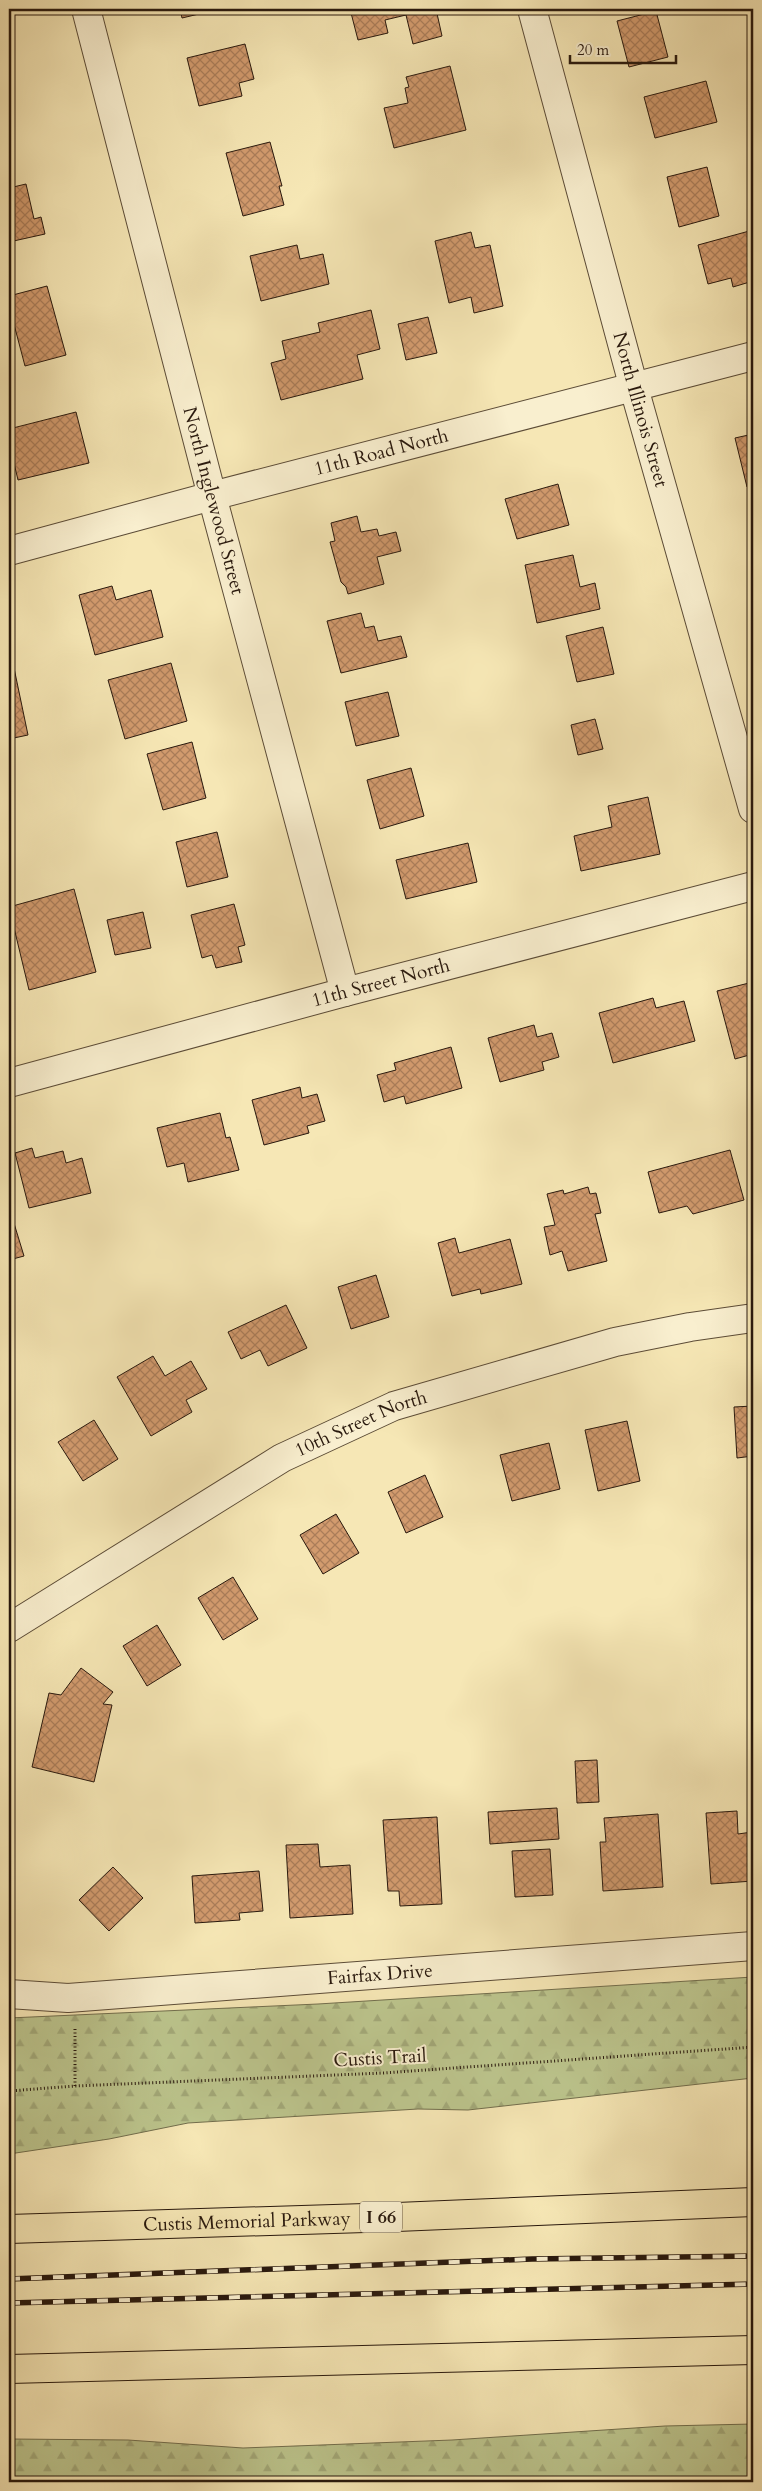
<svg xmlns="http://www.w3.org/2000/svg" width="762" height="2491" font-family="Cardo,serif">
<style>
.forest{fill:url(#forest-firs);stroke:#726e4d}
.building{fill:url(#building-cross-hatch);stroke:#28180d}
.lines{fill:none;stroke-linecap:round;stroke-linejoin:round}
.street-casing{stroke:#5c4c37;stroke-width:30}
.highway-casing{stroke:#28180d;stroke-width:30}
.path{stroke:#28180d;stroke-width:3;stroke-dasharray:1 2.5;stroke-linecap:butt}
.street{stroke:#f9efcf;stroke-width:28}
.highway{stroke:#f6e7b5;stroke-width:28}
.rail-casing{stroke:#28180d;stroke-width:5.5}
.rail{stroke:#f9efcf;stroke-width:4;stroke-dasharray:11;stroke-linecap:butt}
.labels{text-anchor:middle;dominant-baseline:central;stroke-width:4;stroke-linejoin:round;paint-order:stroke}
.shield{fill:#f9efcf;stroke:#675847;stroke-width:1}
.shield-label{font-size:18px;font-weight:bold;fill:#28180d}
.street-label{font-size:19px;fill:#28180d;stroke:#f9efcf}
</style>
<defs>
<pattern id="forest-firs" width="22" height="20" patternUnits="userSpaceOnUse" patternTransform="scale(1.25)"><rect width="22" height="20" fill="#bcc58d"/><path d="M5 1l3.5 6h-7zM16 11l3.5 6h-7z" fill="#a2a878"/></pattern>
<pattern id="building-cross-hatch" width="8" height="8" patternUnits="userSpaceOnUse" patternTransform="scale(1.25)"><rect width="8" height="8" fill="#d29b6e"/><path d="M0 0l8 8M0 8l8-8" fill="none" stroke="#aa7d59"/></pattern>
</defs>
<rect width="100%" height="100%" fill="#f6e7b5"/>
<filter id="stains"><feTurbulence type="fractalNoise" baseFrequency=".004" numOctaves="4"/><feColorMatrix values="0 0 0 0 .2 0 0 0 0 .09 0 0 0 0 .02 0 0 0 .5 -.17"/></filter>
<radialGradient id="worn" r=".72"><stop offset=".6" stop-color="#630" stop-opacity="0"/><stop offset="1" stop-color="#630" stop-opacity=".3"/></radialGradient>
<!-- forest -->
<path class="forest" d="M753,1977V2078L468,2110L418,2109L188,2123L109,2139L9,2154V2018L318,2004Z
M753,2424V2482H9V2439L128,2440L243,2448L452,2440L665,2426Z"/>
<!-- building -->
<path class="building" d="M180,9H220L182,18Z
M350,9H436L442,36L413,44L406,15L385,20L388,33L358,40Z
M656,11L668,57L629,67L617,21Z
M245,44L254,79L239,83L242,96L199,106L187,58Z
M450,66L466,130L394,148L384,108L408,103L405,88L409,87L406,77Z
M706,81L717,122L655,138L644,97Z
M9,128L13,143L9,144Z
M270,142L282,186H279L284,205L243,216L226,153Z
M707,167L719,216L679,227L667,177Z
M26,184L34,219L41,217L45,234L9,242V188Z
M753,230V281L733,287L731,278L708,284L698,245Z
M471,232L475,248L490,245L503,306L474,313L471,297L449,303L435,241Z
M297,245L300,259L323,254L329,284L261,301L250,256Z
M47,286L66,355L25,366L11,313H14L9,296Z
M371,310L380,349L357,355L363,379L281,400L271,363L286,359L282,341L320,332L318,323Z
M428,317L437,353L406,360L398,324Z
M76,412L89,463L18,480L9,442V429Z
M753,434V486L747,487L735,438Z
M558,484L569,525L517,539L505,499Z
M753,512V537L748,513Z
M357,516L361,532L377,529L379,536L396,532L401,551L377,557L384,584L348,594L346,587L341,582L330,542L335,541L331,523Z
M573,555L580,587L595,583L600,609L537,623L525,565Z
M112,586L116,600L151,590L163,637L95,655L79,595Z
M361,613L365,628L374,626L378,641L401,636L407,657L341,673L327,621Z
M603,627L614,674L577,682L566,636Z
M9,644L28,735L9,739Z
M171,663L187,721L125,739L108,680Z
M388,692L399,736L356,746L345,702Z
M595,719L603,749L578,755L571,725Z
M192,742L206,798L163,810L147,754Z
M411,768L424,816L380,829L367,780Z
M648,797L660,854L581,871L574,836L612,827L608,806Z
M217,832L228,877L187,887L176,842Z
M468,843L477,882L406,899L396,860Z
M74,889L96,972L29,990L9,907Z
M234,904L245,945L238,947L242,962L216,968L212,955L202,958L191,915Z
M143,912L151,948L115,955L107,920Z
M753,982V1054L735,1059L717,991Z
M653,998L656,1008L684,1001L695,1041L613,1063L599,1013Z
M534,1025L537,1037L552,1033L559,1057L542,1062L544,1070L500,1082L488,1038Z
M451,1047L462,1088L406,1104L404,1096L384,1102L377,1075L396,1070L394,1063Z
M300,1087L302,1098L317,1094L325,1121L307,1126L309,1133L264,1145L252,1100Z
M220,1113L226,1138L230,1137L239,1170L188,1182L184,1163L167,1167L157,1128Z
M32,1148L35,1158L63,1151L66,1163L82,1158L91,1193L29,1208L15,1153Z
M730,1150L744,1200L693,1214L687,1206L659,1213L648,1172Z
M588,1187L590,1194L596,1193L601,1213L595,1214L607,1261L568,1271L562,1251L550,1255L544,1227L555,1225L547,1194L563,1190L564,1194Z
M13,1220L24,1256L9,1260V1222Z
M455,1238L459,1253L510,1239L522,1284L481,1294L480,1289L452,1296L438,1243Z
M376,1275L389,1317L351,1329L338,1287Z
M286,1305L307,1348L268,1366L260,1350L241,1359L228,1332Z
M153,1356L165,1376L191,1361L207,1389L186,1400L192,1412L151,1436L117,1377Z
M753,1406V1456L737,1458L734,1407Z
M94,1420L118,1459L83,1481L58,1442Z
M627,1421L640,1481L598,1491L585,1430Z
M549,1443L560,1489L512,1501L500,1455Z
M425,1475L443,1517L406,1533L388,1492Z
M336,1514L359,1553L323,1574L300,1535Z
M233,1577L258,1619L223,1640L198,1598Z
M157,1625L181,1665L147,1686L123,1646Z
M81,1668L113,1692L103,1704L112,1705L94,1782L32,1767L49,1693L61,1695Z
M597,1760L599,1802L577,1803L575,1761Z
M557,1808L559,1839L490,1844L488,1812Z
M737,1811L738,1834L752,1832L753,1881L711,1884L706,1813Z
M658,1814L663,1887L603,1891L600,1842H606L604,1818Z
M437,1817L442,1904L400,1906L399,1891H388L383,1820Z
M318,1844L320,1867L350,1865L353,1914L290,1918L286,1845Z
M550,1849L553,1895L515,1897L512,1851Z
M113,1867L143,1898L109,1931L79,1900Z
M259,1871L263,1911L239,1913L240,1920L195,1923L192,1876Z"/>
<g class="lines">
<!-- street casing -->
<g class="street-casing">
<g id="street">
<path id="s1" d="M86,9L212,496L345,992"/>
<path id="s2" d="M532,9L634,388L753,809"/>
<path id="s3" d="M9,551L212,496L753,356"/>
<path id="s4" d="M9,1083L345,992L753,886"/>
<path id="s5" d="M9,1628L282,1458L394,1406L615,1342L690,1327L753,1318"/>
<path id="s6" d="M9,1994L68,1998L753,1946"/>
</g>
</g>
<!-- highway casing -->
<g class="highway-casing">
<g id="highway">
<path id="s7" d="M9,2229L397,2217L753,2202"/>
<path d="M9,2369L753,2350"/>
</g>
</g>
<!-- path -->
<path class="path" d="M75,2029V2086
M9,2091L75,2086L383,2073L753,2047
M89,2482H91"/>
<!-- street -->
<use href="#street" class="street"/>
<!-- highway -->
<use href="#highway" class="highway"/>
<!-- rail casing -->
<g class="rail-casing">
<path id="rail" d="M9,2279L532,2259L753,2256
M9,2303L753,2284"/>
</g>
<!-- rail -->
<use href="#rail" class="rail"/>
</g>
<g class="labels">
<!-- shield labels -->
<rect class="shield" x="360" y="2201.5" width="42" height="31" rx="4"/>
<g class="shield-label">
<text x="381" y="2217">I 66</text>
</g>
<!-- street labels -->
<g class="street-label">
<text stroke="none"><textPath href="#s2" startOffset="415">North Illinois Street</textPath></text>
<text stroke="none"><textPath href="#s3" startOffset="385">11th Road North</textPath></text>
<text stroke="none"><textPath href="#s1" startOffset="508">North Inglewood Street</textPath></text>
<text stroke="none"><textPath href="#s4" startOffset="385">11th Street North</textPath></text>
<text stroke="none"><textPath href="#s5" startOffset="408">10th Street North</textPath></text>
<text stroke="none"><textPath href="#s6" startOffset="372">Fairfax Drive</textPath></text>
<text transform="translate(380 2058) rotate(-3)">Custis Trail</text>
<text stroke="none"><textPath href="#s7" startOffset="238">Custis Memorial Parkway</textPath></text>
</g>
</g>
<!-- margin -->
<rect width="762" height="2491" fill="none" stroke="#f6e7b5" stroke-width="30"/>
<rect x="10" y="10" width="742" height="2471" fill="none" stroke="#28180d" stroke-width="2.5"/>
<rect x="15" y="15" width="732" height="2461" fill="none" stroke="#28180d"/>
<!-- scale -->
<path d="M570 55v8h106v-8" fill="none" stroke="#28180d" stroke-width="2.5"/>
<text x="577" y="55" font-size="15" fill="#28180d" stroke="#f9efcf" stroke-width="4" paint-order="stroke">20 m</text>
<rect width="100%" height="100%" filter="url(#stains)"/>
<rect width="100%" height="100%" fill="url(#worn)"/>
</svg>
